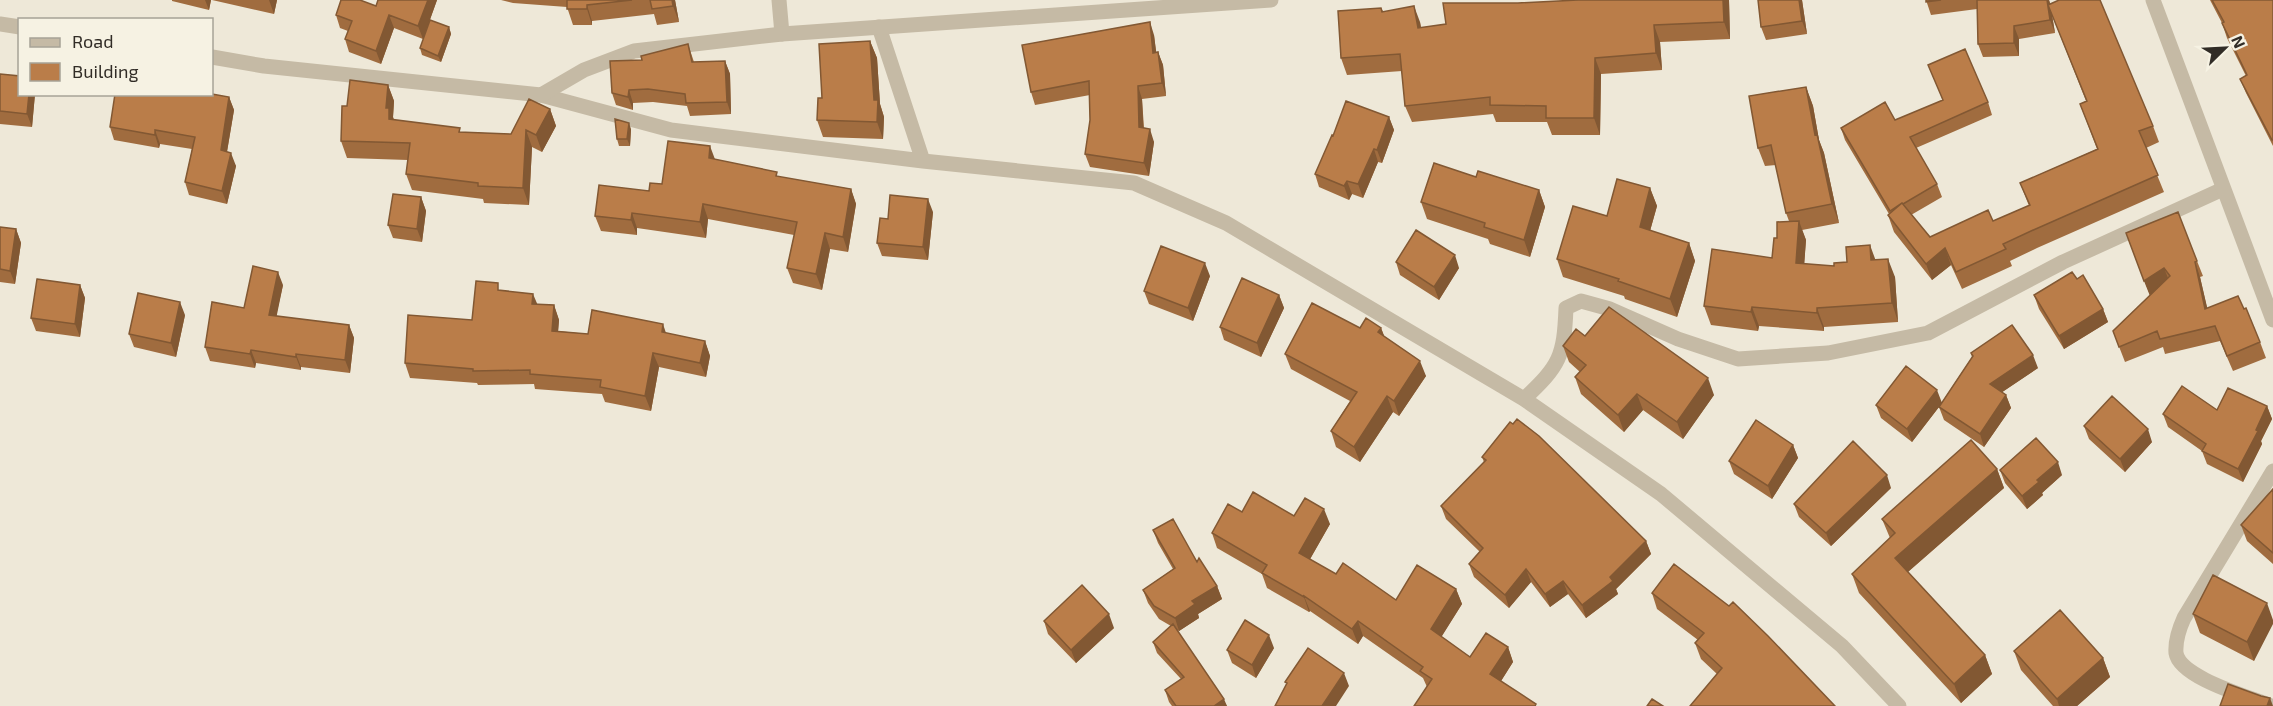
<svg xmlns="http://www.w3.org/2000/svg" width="2273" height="706" font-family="'Exo 2',sans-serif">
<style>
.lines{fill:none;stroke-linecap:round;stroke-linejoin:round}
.minor{stroke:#c5baa5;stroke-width:15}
.tertiary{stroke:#c5baa5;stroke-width:15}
.wall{fill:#a06c3f}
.shaded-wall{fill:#825833}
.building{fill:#ba7d49;stroke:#825833;stroke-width:1.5}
</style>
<rect width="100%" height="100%" fill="#eee8d8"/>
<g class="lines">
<!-- minor -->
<path class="minor" d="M779,0L782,34
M879,27L923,161
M541,95L671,130L923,161L1134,183L1226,223L1524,399L1661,494L1842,646L1899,706
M1524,399C1560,365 1564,357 1566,308L1581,301L1610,309L1678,339L1738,359L1828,353L1928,333L2063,262L2223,189"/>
<!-- tertiary -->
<path class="tertiary" d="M2153,0L2273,320
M0,24L20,27
M212,57L264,66L541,95L584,70L634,51L782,34L1271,0
M2271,706C2250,697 2180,678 2176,653C2175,640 2179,629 2184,618L2273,471"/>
</g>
<!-- wall -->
<path class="wall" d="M172,0H211L209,10L172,1Z
M212,0H277L274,14Z
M378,0H437L423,39L394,28L381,64L349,52L345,39L348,31L340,28L336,15L376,6Z
M501,0H675L679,22L657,25L654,14L592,21V25H573L567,7L513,3Z
M1729,0L1730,39L1660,42L1662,70L1601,74L1600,135H1552L1547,122H1496L1493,114L1412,122L1405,106L1402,71L1347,75L1341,58L1381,8L1383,11L1420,22L1421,28L1446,24L1518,3Z
M1758,0H1802L1807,34L1766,40L1761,27Z
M1926,0H2049L2050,4L2153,126L2159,142L2146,148L2164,192L2037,248L2010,261L2012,266L1962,289L1951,265L1932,280L1894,232L1888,215L1889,214L1845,140L1841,128L1895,120L1943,100L1928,65L1988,102L1992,115L1916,148L1937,184L1942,197L1911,215L1930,237L1993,221L2029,206L2020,183L2097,149L2080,104L2086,101L2052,15L2055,33L2019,39V56L1983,57L1978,44L1977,9L1931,15Z
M2210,0H2273V146L2246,93L2240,79L2246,76L2227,38L2222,23Z
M449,27L451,34L441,62L422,55L420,48Z
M1154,35L1156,52H1158L1163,65L1166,96L1142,99L1144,128L1154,142L1149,176L1090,167L1085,154L1090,120V95L1035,105L1031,92Z
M870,41L877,58L880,104L884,117L883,139L823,137L817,120L822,98Z
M688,44L694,62L725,61L730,74L731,114L690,116L687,106L653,102L633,103V110L616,105L612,93L642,60Z
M0,74L20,94H35L32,127L0,124Z
M388,85L394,101L393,117L394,120L461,132L511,134L550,109L556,126L542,152L532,147L529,205L484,203L483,199L412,190L406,174L408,160L347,158L341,141L347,106Z
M1806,87L1813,106L1819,140L1824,153L1839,223L1802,230L1806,240L1804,264L1834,266L1875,260L1895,277L1898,322L1824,327V331L1759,326L1758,331L1711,325L1704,306L1772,258L1777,238L1789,221L1786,213L1776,165L1765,166L1758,148Z
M229,97L234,110L227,152L236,166L227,204L189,195L185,182L192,149L160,144L159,148L114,140L110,127Z
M1389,117L1394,130L1382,163L1378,162L1363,198L1352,194L1349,200L1319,187L1315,174L1333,136Z
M631,129L630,146H619L617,139Z
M715,159L779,177L851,189L856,204L848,252L830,249L822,290L793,283L787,268L794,235L708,219L706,238L637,228V235L601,231L595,216Z
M1476,177L1539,190L1545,207L1530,257L1490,244L1488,239L1427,219L1421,202Z
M1650,188L1657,206L1650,231L1689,243L1695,261L1677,317L1625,299L1624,296L1563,277L1557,259L1607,216Z
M421,197L426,211L422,242L393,238L388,225Z
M933,212L928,260L882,256L877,243L888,219Z
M0,227L16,229L21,243L15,284L0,282Z
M2126,233L2197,261L2203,276L2200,277L2207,308L2244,309L2260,342L2266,358L2233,371L2220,341L2165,354L2163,347L2125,362L2113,331L2150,295Z
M1396,262L1459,268L1439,300L1400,275Z
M1210,276L1193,321L1149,304L1144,291Z
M2077,279L2103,309L2108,322L2064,349L2039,309L2034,295Z
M80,285L85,298L80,337L36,331L31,318Z
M283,285L276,316L349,325L354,338L350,373L301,367V370L256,363L255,368L210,361L205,347L244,308Z
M501,290L537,304L554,305L559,320L558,331L588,334L666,333L705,341L710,356L706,377L659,367L651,411L605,402L602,394L535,389L534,384L478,385L477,383L410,378L405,363L472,320Z
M1279,295L1284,308L1261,357L1224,340L1220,327Z
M185,315L176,357L134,347L129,334Z
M1360,328H1381L1384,336L1426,376L1399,416L1393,412L1360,462L1336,447L1331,431L1350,401L1291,369L1285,354Z
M1585,336L1714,395L1683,439L1643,410L1624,432L1581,394L1575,377L1580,372L1569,362L1563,346Z
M1971,353L2038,368L2002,392L2006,395L2011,408L1984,447L1944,420L1939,407L1912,442L1881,418L1876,405L1942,402L1972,357Z
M2267,406L2272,419L2261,441L2262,444L2243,482L2207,464L2202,451L2168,427L2163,414Z
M2084,426L2152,442L2125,472L2089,439Z
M1793,445L1798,458L1772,499L1734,474L1729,461Z
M1482,457L1646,541L1651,554L1616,589L1618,594L1586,618L1568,594L1550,607L1531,582L1509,608L1474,577L1469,564L1480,552L1446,519L1441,506L1484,462Z
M1997,469L2004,488L1908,572L1985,655L1992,674L1961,703L1859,593L1852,574L1890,538L1882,519Z
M2000,470L2062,475L2042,493L2043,495L2027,509L2005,483Z
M1891,488L1831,546L1799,517L1794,504Z
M2273,489V564L2247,541L2241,525Z
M1242,512L1294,516L1330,524L1310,559L1336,574L1396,600L1456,589L1462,604L1441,637L1470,657L1508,647L1513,662L1501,681L1427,687L1423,678L1363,636L1358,644L1310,611L1309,612L1267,588L1262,574L1217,548L1212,533Z
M1153,530L1197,562L1217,586L1222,599L1198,614L1199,618L1179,631L1177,630L1227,706H1172L1169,702L1165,690L1181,679L1157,653L1153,642L1171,626L1159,619L1148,603L1143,590L1173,569L1158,543Z
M1652,593L1768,636L1717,674L1701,659L1695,643L1698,640L1657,609Z
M2267,603L2254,661L2200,633L2193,614Z
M1044,621L1114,628L1076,663L1048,634Z
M1274,648L1256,678L1232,663L1227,650Z
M2014,651L2103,658L2110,677L2077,706H2053L2021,670Z"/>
<!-- shaded-wall -->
<path class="shaded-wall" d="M205,0H211L209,10Z
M269,0H277L274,14Z
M428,0H437L423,39L418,26Z
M672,0H675L679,22L673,6Z
M1723,0H1729L1730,39L1724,22Z
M1799,0H1802L1807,34L1802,21Z
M2047,0H2049L2050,3L2055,33L2050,20Z
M587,5L592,21V25L587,9Z
M1414,6L1420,22L1424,45L1418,28Z
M389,15L394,28L381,64L376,51Z
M1150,22L1154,35L1158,66L1153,53Z
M1654,25L1660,42L1662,70L1656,53Z
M2014,26L2019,39V56L2014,43Z
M449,27L451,34L441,62L438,56Z
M870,41L877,58L880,104L884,117L883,139L877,122L874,100Z
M1158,52L1163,65L1166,96L1162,83Z
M1595,58L1601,74L1600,135L1594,118Z
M725,61L730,74L731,114L727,102Z
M388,85L394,101L393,117L395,125L389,119L386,108Z
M1138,86L1142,99L1144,140L1139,127Z
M1806,87L1813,106L1819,140L1824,153L1839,223L1832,204L1815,135Z
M629,90L633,103V110L628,97Z
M29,94H35L32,127L27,114Z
M229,97L234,110L225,163L221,150Z
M550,109L556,126L542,152L536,135Z
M1389,117L1394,130L1382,163L1377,150Z
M629,123L631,129L630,146L627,139Z
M1150,129L1154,142L1149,176L1144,163Z
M155,130L160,144L159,148L155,135Z
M526,130L532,147L529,205L523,188Z
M710,146L716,162L709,158Z
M1374,149L1378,162L1363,198L1358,184Z
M231,153L236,166L227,204L222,191Z
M1347,181L1352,194L1349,200L1344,186Z
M1650,188L1657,206L1646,245L1640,227Z
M851,189L856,204L848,252L843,237Z
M1539,190L1545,207L1530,257L1524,240Z
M421,197L426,211L422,242L417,229Z
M928,199L933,212L928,260L923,247Z
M703,204L708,219L706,238L700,222Z
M632,213L637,228V235L631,220Z
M1799,221L1806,240L1803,282L1796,263Z
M16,229L21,243L15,284L10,271Z
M825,233L830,249L822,290L816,274Z
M1689,243L1695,261L1677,317L1670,299Z
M1870,245L1877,264L1871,260Z
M1945,248L1951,265L1932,280L1926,264Z
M1455,255L1459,268L1439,300L1434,287Z
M1888,259L1895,277L1898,322L1892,303Z
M2195,262L2200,277L2211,324L2205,309Z
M1205,263L1210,276L1193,321L1188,308Z
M2164,268L2170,283L2150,296L2144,281Z
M278,272L283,285L274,329L269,315Z
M80,285L85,298L80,337L75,324Z
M533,294L539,308L532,304Z
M1279,295L1284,308L1261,357L1257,343Z
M180,302L185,315L176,357L171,343Z
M554,305L559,320L557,345L552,331Z
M1752,307L1759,326L1758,331L1751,312Z
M1817,308L1824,327V331L1817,313Z
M2103,309L2108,322L2064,349L2059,336Z
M663,324L668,339L662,332Z
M349,325L354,338L350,373L345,360Z
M1381,328L1387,343L1378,332Z
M705,341L710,356L706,377L700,363Z
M251,350L256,363L255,368L250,354Z
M653,353L659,367L651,411L645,396Z
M296,354L301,367V370L296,357Z
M2033,355L2038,368L1995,397L1990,384Z
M1420,361L1426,376L1399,416L1394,401Z
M1708,378L1714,395L1683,439L1677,422Z
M1937,390L1942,403L1912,442L1907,429Z
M1637,394L1643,410L1624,432L1618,415Z
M2006,395L2011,408L1984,447L1980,434Z
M1387,396L1393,412L1360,462L1354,447Z
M2267,406L2272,419L2261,441L2262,444L2243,482L2238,469Z
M2148,429L2152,442L2125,472L2120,459Z
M1793,445L1798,458L1772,499L1768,486Z
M2058,462L2062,475L2042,493L2043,495L2027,509L2022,496L2037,480Z
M1997,469L2004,488L1902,577L1895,558Z
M1887,475L1891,488L1831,546L1826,533Z
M1324,509L1330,524L1305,568L1299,553Z
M1646,541L1651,554L1616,589L1618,594L1586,618L1582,605Z
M1526,569L1531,582L1509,608L1505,595Z
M1563,581L1568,594L1550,607L1545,594Z
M1217,586L1222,599L1198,614L1199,618L1179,631L1175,618L1192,601Z
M1456,589L1462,604L1437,644L1431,629Z
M1304,596L1310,611L1309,612L1304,597Z
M2267,603L2273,620V624L2254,661L2247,642Z
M1109,614L1114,628L1076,663L1071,650Z
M1358,621L1363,636L1358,644L1352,629Z
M1269,635L1274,648L1256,678L1252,665Z
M1508,647L1513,662L1496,689L1490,674Z
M1985,655L1992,674L1961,703L1954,684Z
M2103,658L2110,677L2077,706H2059L2057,699Z
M1344,673L1349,686L1336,706H1322Z
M2270,698L2273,706H2267Z
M1224,699L1227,706H1214Z"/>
<!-- building -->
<path class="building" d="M341,0H360L376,6L378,0H428L418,26L389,15L376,51L345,39L352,21L336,15Z
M567,0H632L587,5V9H567Z
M650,0H672L673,6L652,9Z
M1578,0H1723L1724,22L1654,25L1656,53L1595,58L1594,118H1546V106L1490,105V97L1405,106L1400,54L1341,58L1338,11L1381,8L1382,12L1414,6L1418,28L1446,24L1443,3H1518Z
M1758,0H1799L1802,21L1761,27Z
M1926,0H1941L1926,2Z
M1977,0H2047L2050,20L2014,26V43L1978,44Z
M2059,0H2100L2153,126L2139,131L2158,175L2031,231L2003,244L2006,249L1956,272L1945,248L1926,264L1888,215L1902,203L1930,237L1988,210L1993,221L2030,205L2020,183L2098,149L2080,104L2087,101L2048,5Z
M2212,0H2273V140H2272L2240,79L2247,75L2222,23L2224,22Z
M430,20L449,27L438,56L420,48Z
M1150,22L1153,53L1158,52L1162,83L1138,86L1139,127L1150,129L1144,163L1085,154L1090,120L1089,81L1031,92L1022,45Z
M870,41L874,100H878L877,122L817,120L818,98H822L819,44Z
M688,44L692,62L725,61L727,102L686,103L685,94L648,89L629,90L628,97L612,93L610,61L642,60L641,56Z
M1965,49L1988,102L1910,137L1937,184L1903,204L1902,203L1890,211L1841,128L1885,102L1895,120L1943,100L1928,65Z
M0,74L20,76V94H29L27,114L0,111Z
M350,80L388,85L386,108H389V119L460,128L459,132L511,134L529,99L550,109L536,135L526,130L523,188L478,186V183L406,174L410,143L341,141L342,106H347Z
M1806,87L1815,135L1817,134L1832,204L1786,213L1771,145L1758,148L1749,96Z
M115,94H212L229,97L221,150L231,153L222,191L185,182L195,137L155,130V135L110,127Z
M1346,101L1389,117L1377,150L1374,149L1358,184L1347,181L1344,186L1315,174L1332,135L1333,136Z
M615,119L629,123L627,139H617Z
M668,141L710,146L709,158L777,172L776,176L851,189L843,237L825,233L816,274L787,268L797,222L703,204L700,222L632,213L631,220L595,216L599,185L649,191L650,183L662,184Z
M1434,163L1476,177L1478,171L1539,190L1524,240L1484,227L1485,223L1421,202Z
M1617,179L1650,188L1640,227L1689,243L1670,299L1618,281L1619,279L1557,259L1573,206L1607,216Z
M393,194L421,197L417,229L388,225Z
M890,195L928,199L923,247L877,243L880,218L888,219Z
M2178,212L2197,261L2195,262L2205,309L2238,296L2244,309L2246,308L2260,342L2227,356L2215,326L2160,339L2157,331L2119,347L2113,331L2170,276L2164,268L2144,281L2126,233Z
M1799,221L1796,263L1834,266V263L1847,262L1846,247L1870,245L1871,260L1888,259L1892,303L1817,308V313L1752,307L1751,312L1704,306L1712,249L1772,258L1774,238H1777V222Z
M0,227L16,229L10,271L0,269Z
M1416,230L1455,255L1434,287L1396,262Z
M1161,246L1205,263L1188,308L1144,291Z
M253,266L278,272L269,315L349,325L345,360L296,354V357L251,350L250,354L205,347L212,302L244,308Z
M2072,272L2077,279L2083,275L2103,309L2059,336L2034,295Z
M1242,278L1279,295L1257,343L1220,327Z
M37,279L80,285L75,324L31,318Z
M476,281L498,283V290L533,294L532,304L554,305L552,331L588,334L592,310L663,324L662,332L705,341L700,363L653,353L645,396L600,387L601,380L530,374V370L473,371V369L405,363L408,315L472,320Z
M138,293L180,302L171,343L129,334Z
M1312,303L1360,328L1366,318L1381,328L1378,332L1420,361L1394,401L1387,396L1354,447L1331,431L1357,392L1285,354Z
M1609,307L1708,378L1677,422L1637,394L1618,415L1575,377L1586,365L1563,346L1576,329L1585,336Z
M2012,325L2033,355L1990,384L2006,395L1980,434L1939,407L1973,356L1971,353Z
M1906,366L1937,390L1907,429L1876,405Z
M2182,386L2217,410L2228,388L2267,406L2256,430L2258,431L2238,469L2202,451L2206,444L2163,414Z
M2112,396L2148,429L2120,459L2084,426Z
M1517,419L1539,436L1646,541L1610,577L1613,581L1582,605L1563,581L1545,594L1526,569L1505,595L1469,564L1483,548L1441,506L1486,460L1482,457L1510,422L1513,424Z
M1756,420L1793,445L1768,486L1729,461Z
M2036,438L2058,462L2037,480L2039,482L2022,496L2000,470Z
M1971,440L1997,469L1895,558L1985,655L1954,684L1852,574L1895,533L1882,519Z
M1853,441L1887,475L1826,533L1794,504Z
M2273,489V553L2241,525Z
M1253,492L1294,516L1305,498L1324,509L1299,553L1336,574L1343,563L1396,600L1417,565L1456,589L1431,629L1470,657L1486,633L1508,647L1490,674L1536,704L1535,706H1414L1432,679L1420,671L1423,667L1358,621L1352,629L1304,596V597L1262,573L1267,565L1212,533L1228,504L1242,512Z
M1173,519L1197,562L1199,558L1217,586L1192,601L1195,604L1175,618L1154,606L1143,590L1175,568L1153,530Z
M1674,564L1729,606L1733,602L1768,636L1835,706H1690L1722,668L1695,643L1704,633L1652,593Z
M2213,575L2267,603L2247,642L2193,614Z
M1082,585L1109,614L1071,650L1044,621Z
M2060,610L2103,658L2057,699L2014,651Z
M1245,620L1269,635L1252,665L1227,650Z
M1173,624L1224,699L1214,706H1176L1165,690L1184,677L1153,642Z
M1308,648L1344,673L1322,706H1275L1287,683L1285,682Z
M2228,684L2261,696L2270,698L2267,706H2220Z
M1652,699L1663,706H1647Z"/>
<!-- legend -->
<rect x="18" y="18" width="195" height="78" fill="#f6f2e3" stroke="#a7a397" stroke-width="1.5"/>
<rect x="30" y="38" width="30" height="9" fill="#c5baa5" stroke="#a7a397" stroke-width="1.5"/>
<text x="72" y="48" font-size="18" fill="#312c26">Road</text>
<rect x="30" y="63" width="30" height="18" fill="#ba7d49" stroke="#a7a397" stroke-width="1.5"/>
<text x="72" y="78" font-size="18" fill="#312c26">Building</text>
<!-- north arrow -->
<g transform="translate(2225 48) rotate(66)" stroke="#f6f2e3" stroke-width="4.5" paint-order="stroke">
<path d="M0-4.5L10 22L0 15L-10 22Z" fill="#312c26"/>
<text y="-9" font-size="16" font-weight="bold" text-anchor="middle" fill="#312c26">N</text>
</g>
</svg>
